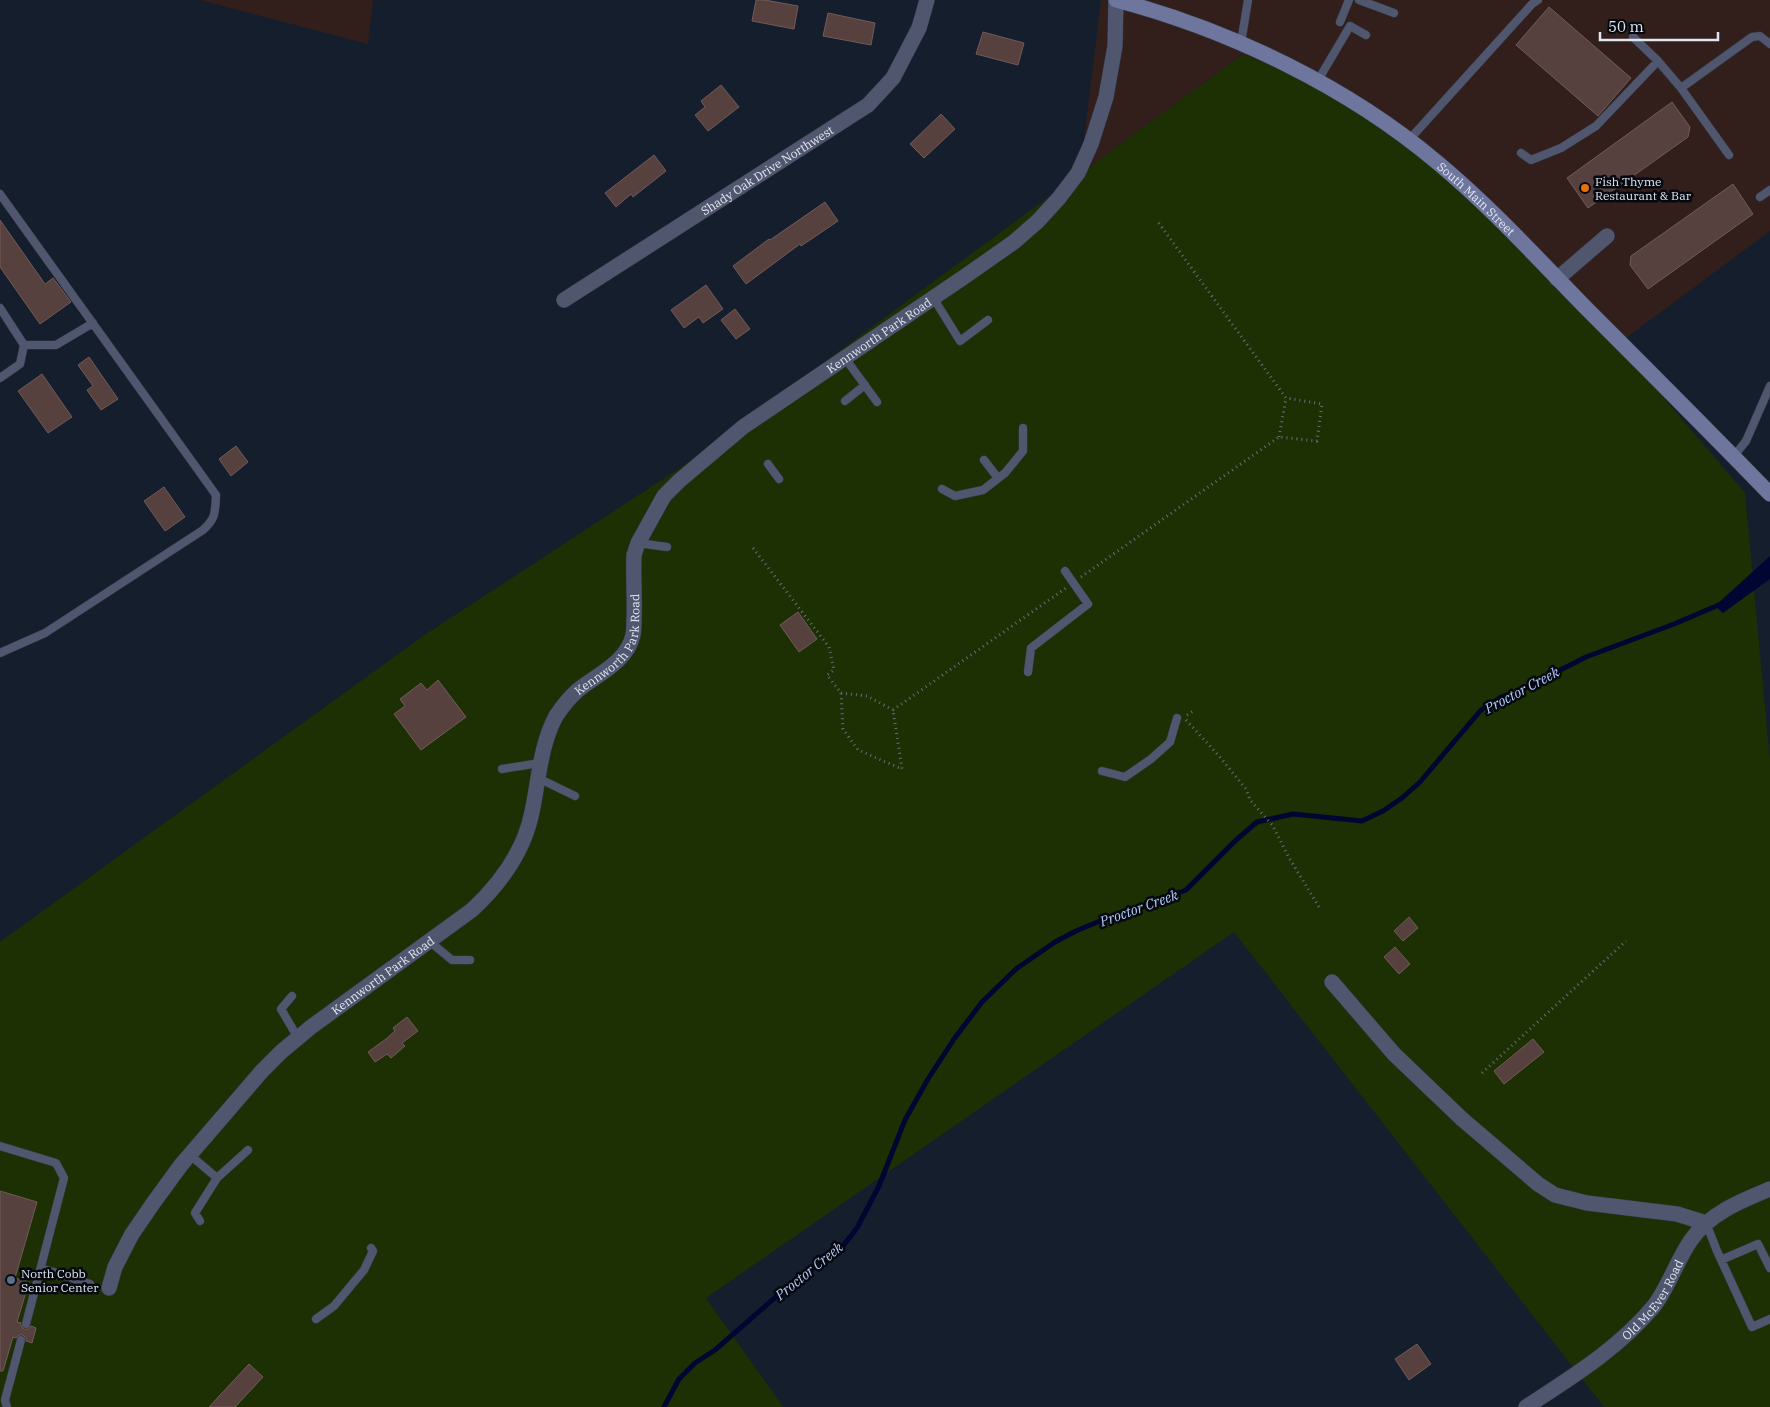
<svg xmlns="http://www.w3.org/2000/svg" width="1770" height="1407" font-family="'IBM Plex Serif',serif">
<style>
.commercial{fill:#321f1b}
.green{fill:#1d3004}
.water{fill:#000532}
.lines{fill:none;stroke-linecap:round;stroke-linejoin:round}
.stream{stroke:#000532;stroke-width:5}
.building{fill:#56413f;stroke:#725a59}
.lane-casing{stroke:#313a47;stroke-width:9}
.street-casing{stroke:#313a47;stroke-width:16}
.secondary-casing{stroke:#313a47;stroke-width:16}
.path{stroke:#666e7a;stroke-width:3;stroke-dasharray:1 4;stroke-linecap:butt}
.lane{stroke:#51566f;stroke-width:8}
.street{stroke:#51566f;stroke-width:15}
.secondary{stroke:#6e769e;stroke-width:15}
.food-dot{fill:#e8710a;stroke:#05080e;stroke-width:2}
.service-dot{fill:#5c6f8a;stroke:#05080e;stroke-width:2}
.labels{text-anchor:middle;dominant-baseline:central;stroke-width:5;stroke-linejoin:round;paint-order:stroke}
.street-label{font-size:12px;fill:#e0e6f0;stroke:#05080e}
.poi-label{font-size:12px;fill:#e0e6f0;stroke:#05080e;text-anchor:start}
.water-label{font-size:14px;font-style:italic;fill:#b3cffe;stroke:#05080e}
</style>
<rect width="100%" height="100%" fill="#151e2c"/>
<!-- commercial -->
<path class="commercial" d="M200,0H373L368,44Z
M1101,0H1770V231L1618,344L1243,54L1080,174Z"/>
<!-- green -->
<path class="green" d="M1243,54L1375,112L1588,309L1745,493L1770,761V1407H1604L1234,932L706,1298L783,1407H0V942L426,634L680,468Z"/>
<!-- water -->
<path class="water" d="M1770,556V579L1723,613L1715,606Z"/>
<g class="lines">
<!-- stream -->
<path class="stream" d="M664,1407L679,1379L695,1363L715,1350L786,1288L843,1246L857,1228L879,1186L905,1120L928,1079L954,1039L982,1002L1016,969L1055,942L1076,931L1119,913L1142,907L1186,890L1236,840L1257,822L1293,814L1362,821L1383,811L1402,798L1420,782L1481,710L1501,697L1523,689L1586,657L1674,624L1721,604"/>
</g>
<!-- building -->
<path class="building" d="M756,0H765L798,6L794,29L752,21Z
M1549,7L1631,78L1598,116L1516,45Z
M828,13L875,23L871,45L823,36Z
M983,32L1024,43L1018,65L976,54Z
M721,85L739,107L708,131L695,115L705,107L701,101Z
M1672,102L1690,127L1688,137L1588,208L1567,178Z
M941,114L955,129L924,158L910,144Z
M654,155L666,171L633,197L631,194L616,207L605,193Z
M1733,184L1753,214L1648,289L1630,265L1631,256Z
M825,202L838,221L801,246L800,244L746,284L733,266L769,239L770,240Z
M0,220L45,284L53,278L71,302L40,324L0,267Z
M706,285L723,309L703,323L699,317L684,328L671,310Z
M735,309L750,329L736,339L721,320Z
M89,357L118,399L101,410L87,390L93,386L78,365Z
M42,374L72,417L48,433L18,391Z
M236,446L248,462L231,476L219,459Z
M164,487L185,517L165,531L144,501Z
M798,612L817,639L799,652L780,625Z
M438,680L466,717L421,750L394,714L405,706L400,699L421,683L427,690Z
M1409,917L1418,928L1403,941L1394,931Z
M1395,947L1410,964L1399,974L1384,957Z
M407,1017L418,1031L402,1043L405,1046L391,1058L387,1054L375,1062L368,1052L386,1039L395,1031L393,1028Z
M1533,1039L1544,1052L1504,1084L1494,1071Z
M0,1191L37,1202L15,1278L29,1282L17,1322L21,1323V1326L24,1329H28L31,1326L36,1328L32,1343L26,1341V1338L23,1335H19L16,1338L13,1337L3,1371H0Z
M1417,1344L1431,1364L1409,1380L1395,1359Z
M249,1364L263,1377L235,1407H209Z"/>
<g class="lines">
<!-- lane casing -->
<g class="lane-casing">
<path id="lane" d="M1359,0L1394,13
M1340,22L1349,0
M1633,37L1658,61L1681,88
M1241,43L1248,0
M1317,82L1350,26L1366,35
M1408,141L1532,4L1538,0
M1521,153L1531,160L1561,148L1596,126L1658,61
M1729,155L1681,88L1752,37L1760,36L1770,44
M0,194L216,495C215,513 216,518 203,530L45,633L0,653
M1760,197L1770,190
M934,299L960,341L988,320
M0,308L24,345H56L93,323
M845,358L877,402
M0,378L20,364L24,345
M845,401L865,385
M1734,456L1746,441L1770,386
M984,460L998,478
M768,464L779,479
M942,489L955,496L983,490L1005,473L1023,451V428
M638,543L667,547
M1028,672L1031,648L1088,604L1065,571
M502,769L540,763
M1102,771L1125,777L1151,759L1170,742L1177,718
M538,778L575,796
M429,941L452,960H470
M292,996L281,1009L298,1038
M0,1146L56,1163L64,1178L26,1324
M190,1155L217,1178
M200,1221L195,1213L217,1178L248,1150
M1706,1223L1717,1251L1752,1327L1770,1319
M1721,1260L1758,1244L1770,1268
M41,1268L90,1284
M316,1319L334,1306L364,1270L373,1251L371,1248
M7,1407L5,1400L21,1340"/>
</g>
<!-- street casing -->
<g class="street-casing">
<g id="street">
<path d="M1557,279L1607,236"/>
<path id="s1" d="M564,300L868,105L893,78L919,28L927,0"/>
<path d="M1332,982L1394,1054L1462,1119L1538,1184L1555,1195L1587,1203L1677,1214L1706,1223"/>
<path id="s2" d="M109,1288L115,1267L132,1234L154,1202L181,1165L262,1071L281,1052L311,1027L472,910C501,883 524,852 532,812C539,779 540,746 556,716C562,707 570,697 578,690C598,674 627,662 633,635C634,630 634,625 634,620C635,598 633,577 634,555L638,543L664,496L679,481L743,427L964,277L1014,242L1038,221L1059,198L1078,173L1091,144L1106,97L1115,46L1116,0"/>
<path id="s3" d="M1526,1407C1572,1377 1618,1349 1654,1306C1669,1286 1677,1260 1691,1240C1710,1213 1741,1201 1770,1189"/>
</g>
</g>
<!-- secondary casing -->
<g class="secondary-casing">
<g id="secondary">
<path id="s4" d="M1116,0C1230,30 1348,87 1438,163C1492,208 1539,260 1588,310C1649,371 1710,432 1770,494"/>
</g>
</g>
<!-- path -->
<path class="path" d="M1279,437L1286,398
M753,548L829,647L834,670L827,675L841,693L843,729L858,750L902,769L893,710
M1081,577L1279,437L1317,441L1322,404L1286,398L1158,222
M841,693L867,696L893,710
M893,710L1066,588
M1187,715L1195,710
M1186,720L1219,756L1246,789L1250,800L1273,826L1288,856L1319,907
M1482,1073L1626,941"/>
<!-- lane -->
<use href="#lane" class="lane"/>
<!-- street -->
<use href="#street" class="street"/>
<!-- secondary -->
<use href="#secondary" class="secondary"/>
</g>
<!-- markers -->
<circle class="food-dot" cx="1585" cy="188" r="5"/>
<circle class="service-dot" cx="11" cy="1280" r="5"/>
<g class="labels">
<!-- street labels -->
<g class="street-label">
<text stroke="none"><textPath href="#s1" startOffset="241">Shady Oak Drive Northwest</textPath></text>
<text stroke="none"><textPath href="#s4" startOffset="416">South Main Street</textPath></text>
<text stroke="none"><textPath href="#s2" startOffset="1278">Kennworth Park Road</textPath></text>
<text stroke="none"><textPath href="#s2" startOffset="842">Kennworth Park Road</textPath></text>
<text stroke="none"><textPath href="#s2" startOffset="422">Kennworth Park Road</textPath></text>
<text stroke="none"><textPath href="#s3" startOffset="168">Old McEver Road</textPath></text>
</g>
<!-- poi labels -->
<g class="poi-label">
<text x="1595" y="181">Fish Thyme<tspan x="1595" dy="14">Restaurant &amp; Bar</tspan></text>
<text x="21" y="1273">North Cobb<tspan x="21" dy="14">Senior Center</tspan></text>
</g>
<!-- water labels -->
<g class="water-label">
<text transform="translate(1522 690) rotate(-28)">Proctor Creek</text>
<text transform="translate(1139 908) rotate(-20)">Proctor Creek</text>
<text transform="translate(809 1271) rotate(-39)">Proctor Creek</text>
</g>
</g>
<!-- scale -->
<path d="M1600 32v8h118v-8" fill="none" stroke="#e0e6f0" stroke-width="2.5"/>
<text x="1608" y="32" font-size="15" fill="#e0e6f0" stroke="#05080e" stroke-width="4" paint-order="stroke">50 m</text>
</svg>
